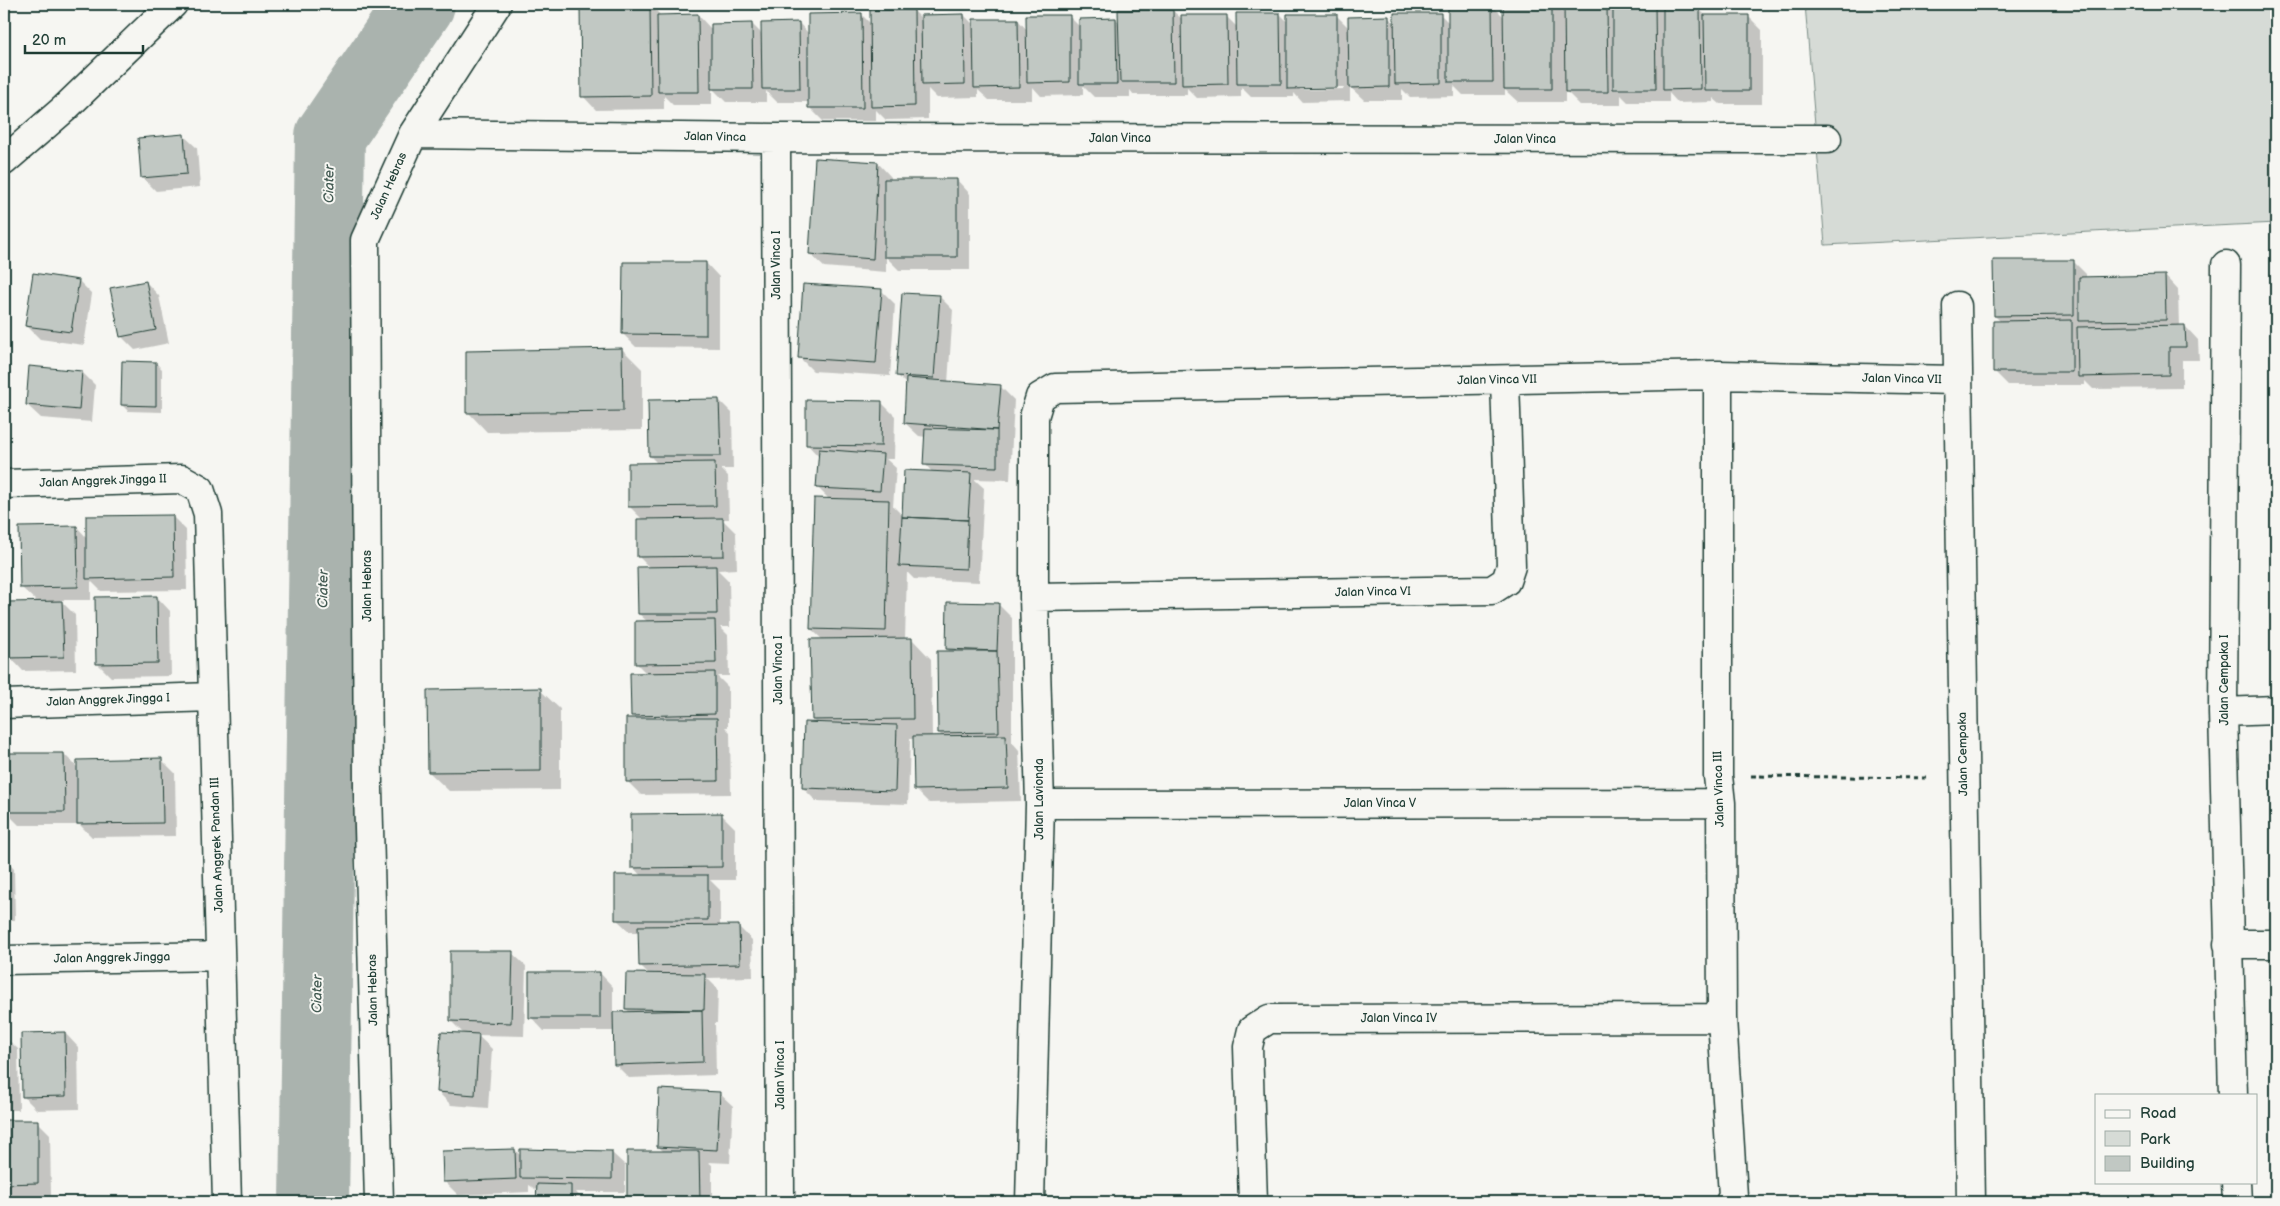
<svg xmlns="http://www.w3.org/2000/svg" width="2280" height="1206" font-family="'Balsamiq Sans',sans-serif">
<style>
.green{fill:#d6dbd6;stroke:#7a8c85}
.shadow{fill:#0003;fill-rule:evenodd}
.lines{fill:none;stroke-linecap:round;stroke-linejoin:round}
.river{stroke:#aab3ae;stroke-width:70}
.building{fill:#c1c8c3;stroke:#1f3d34}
.minor-casing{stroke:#1f3d34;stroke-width:31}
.primary-casing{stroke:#1f3d34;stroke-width:31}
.path{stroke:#1f3d34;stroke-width:3;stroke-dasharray:5 4;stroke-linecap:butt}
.minor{stroke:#f6f6f2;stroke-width:28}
.primary{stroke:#f6f6f2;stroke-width:28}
.labels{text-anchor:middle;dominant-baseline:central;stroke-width:4;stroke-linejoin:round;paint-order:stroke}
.street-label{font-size:12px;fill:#1f3d34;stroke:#f6f6f2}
.water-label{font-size:14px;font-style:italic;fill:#425a52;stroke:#f6f6f2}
</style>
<rect width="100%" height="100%" fill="#f6f6f2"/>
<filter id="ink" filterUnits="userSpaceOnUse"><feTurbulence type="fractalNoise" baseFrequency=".02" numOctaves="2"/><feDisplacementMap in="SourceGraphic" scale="10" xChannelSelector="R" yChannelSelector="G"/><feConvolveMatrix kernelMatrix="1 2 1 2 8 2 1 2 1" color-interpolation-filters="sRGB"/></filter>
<g filter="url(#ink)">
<!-- green -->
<path class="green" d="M1805,4H2276V223L1825,245Z"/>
<!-- shadow -->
<path class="shadow" d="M650,4L661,16L698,15L712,30L752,24L763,35L799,23L809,34L862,15L871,24L914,11L923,20L964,15L975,26L1018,20L1027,30L1069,16L1080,27L1116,19L1120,23L1173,11L1183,20L1227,17L1237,27L1280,14L1288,22L1336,15L1350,29L1388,17L1396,25L1440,14L1449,23V4H1491L1504,17V4H1554L1566,15L1565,4H1657L1662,9H1699L1707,17L1748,16L1762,30V104H1720L1713,98V102L1678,103L1669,93V102H1628L1621,95V105H1580L1565,90V102H1518L1505,90V95H1463L1454,86V96L1410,97L1402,89V100H1364L1350,87V101L1302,102L1294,93V97H1251L1241,87V97L1197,98L1187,88V95H1134L1130,90V97H1094L1083,86V95L1041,96L1032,86V100H989L978,90V97L937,98L928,89V119L886,120L876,110V121H823L810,108L809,102H777L766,91V102H726L712,88V105H673L664,96V109L596,110L583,96ZM1300,87H1343L1344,89L1300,90Z
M183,135L197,148L200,187L156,191L142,177Z
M878,163L891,177V180H957L970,194V270H899L886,257V272L824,267L810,254Z
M2073,261L2086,274V278L2165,276L2178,290L2179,327L2185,326L2198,340L2199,360H2182V388L2093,389L2085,381V385H2008L1994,371L2001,322L1995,316Z
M706,263L719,277V348L636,347L623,334Z
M79,281L92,294L84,345L40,339L26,325Z
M146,282L159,296L169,343L135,350L121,336Z
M881,290L895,304L890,376L813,371L799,357Z
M940,297L953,310L948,383L1000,386L1014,400L1010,480L974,479L984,488L979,582L914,579L907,572L905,639H912L931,659L932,737H943L939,733L950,652L947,649L998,604L1012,618V742L1019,750L1021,801L929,803L915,789L914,739H910L908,804L816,801L803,788L817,724L813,720L823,640L811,629L830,500L817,487L819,457L807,444L881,402L895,416L894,459H886L896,468L893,506L903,516L933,473L925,464L926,437L919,436L905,423L907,385L897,375Z
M622,349L642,369V430L487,432L468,412Z
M156,363L162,369V412L128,411L122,405Z
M82,372L95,385L92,422L41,418L27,405Z
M719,400L732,413L733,469H721L728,476L729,519H722L736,533L737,569L718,570L729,581L730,627H720L728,635L729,676H717L728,687V727H725L730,732L731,794L641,795L628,782L636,719L632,715L647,674L637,664L648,622L639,614L650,568L639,557L644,521L630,507L658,464L650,456Z
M172,516L186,530L187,590L101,591L91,581V600H60L75,615L76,670L23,671L11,658V680L4,681V615L9,621L37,602L21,587L77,527L87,538Z
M157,597L170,611L171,676L111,677L97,663Z
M540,690L560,709V790L449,791L429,772Z
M64,754L78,768L162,760L175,773L176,836L92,837L80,825H19L6,812Z
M721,814L735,828V880H710L720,890V927H739L752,940L753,977L707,978L718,989L717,1023H715L716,1075L629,1078L615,1064L614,1031H544L531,1017L600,973L613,987V1014L631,1013L626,1009L650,975L640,965L639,932H630L616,919L642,877L633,867Z
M4,858L14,869L15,920H4Z
M512,953L526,966L524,1036L477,1035L492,1049L488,1108L451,1105L438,1092L465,1035L451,1021Z
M65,1033L78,1047L79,1109L37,1110L23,1096Z
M4,1036L18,1049L19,1110H4Z
M719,1093L733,1106L730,1163L708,1162L712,1165V1202H628V1153L664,1152L658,1146Z
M4,1121H37L50,1134L51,1196L6,1197L4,1194Z
M515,1150L522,1157L611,1152L625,1165V1192H576L584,1202H537L538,1191L529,1185V1192L458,1195L444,1181Z"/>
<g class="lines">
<!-- river -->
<path class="river" d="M314,1202L330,136L420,4"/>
</g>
<!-- building -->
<path class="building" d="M580,4H650L651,96L581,97Z
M1448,4H1492L1493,82H1448Z
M1503,4H1552V89H1504Z
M1564,4H1607L1608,92H1565Z
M1613,4H1655L1656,89H1613Z
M1663,8H1700L1701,89L1663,90Z
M870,10H914L915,106L871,107Z
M1118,10H1173L1174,82H1120Z
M862,13L863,108H808V14Z
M1236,13H1280L1281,84H1237Z
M1394,13H1441V83L1395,84Z
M698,14L699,92H658L657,15Z
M964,14L965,84L922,85L921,15Z
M1287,14H1337V88L1287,89Z
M1026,15H1070V82L1027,83Z
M1181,15H1227L1228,84L1182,85Z
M1704,15H1749V91H1705Z
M1389,16V87L1349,88L1348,17Z
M1116,18L1117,84H1079V19Z
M973,19H1018L1019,87L974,88Z
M799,22L800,89H762L761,23Z
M752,23L753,89H711V24Z
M184,134L187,174L141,178L138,138Z
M815,158L878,162L873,259L809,254Z
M884,179H957V257H884Z
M1993,260H2074V315L1994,316Z
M623,262H706V335L622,334Z
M33,273L79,280L71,332L25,326Z
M2165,275L2166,320L2079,321V277Z
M146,281L156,330L120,337L110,288Z
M803,284L882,289L876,363L798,358Z
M902,293L940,295L934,378L896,376Z
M2072,320V372H1993V321Z
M2185,325L2186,347H2169V375L2078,377L2077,327Z
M622,348L623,411L466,413V351Z
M122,361L156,362V406L121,405Z
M29,366L82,371L79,410L26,405Z
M906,378L1001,385L997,430L904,423Z
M719,399L721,456H649L648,400Z
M806,400L882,401L881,446L806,445Z
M925,428L997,430V467L923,465Z
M819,449L883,454L880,491L816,488Z
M715,462L716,506L628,507V463Z
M904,470L971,473L968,520L902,517Z
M814,498L889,500L886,631L810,629Z
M173,515L174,577L86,579V516Z
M902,517L968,520L966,569L899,566Z
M723,518L724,556L637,557V519Z
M77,526L78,587L20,588L19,527Z
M716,566L717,614H638L637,567Z
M157,596L158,663L96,664L95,597Z
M62,601L64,657L8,658V602Z
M947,602L999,603L997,651L946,649Z
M715,620L716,663L635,664V621Z
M912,638L913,719L812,720L810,639Z
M937,651H997L999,732L938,733Z
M715,672V714L631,716L630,673Z
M541,688V771L428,772L427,690Z
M626,718H717L718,781L626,782Z
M804,722L897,725L895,791L802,788Z
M1006,735L1008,788L914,790L913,736Z
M4,753H64L65,812H4Z
M162,758L163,823L77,824V760Z
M722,813V867L631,868V814Z
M615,875H708V920H615Z
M739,925L740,964L639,966L638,926Z
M450,951H513L511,1023L450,1021Z
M529,972H600V1018H529Z
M626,973L705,974L704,1010L625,1009Z
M702,1010L703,1062L614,1065L613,1012Z
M65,1032L66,1096L22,1097L21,1033Z
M441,1032L479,1034L475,1095L437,1092Z
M4,1034H5L6,1097H4Z
M659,1089L720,1092L717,1150L657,1147Z
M4,1120H38V1183L4,1184Z
M515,1149L516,1179L443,1182L442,1151Z
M520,1149L612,1151V1179L520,1178Z
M627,1151H699L700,1201L627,1202Z
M537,1184L571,1185V1202H536Z"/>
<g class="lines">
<!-- minor casing -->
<g class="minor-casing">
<path id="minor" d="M413,134L776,138L1827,139
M776,138L780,1202
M2226,265L2223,712L2233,1095
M1957,306L1971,1202
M1718,375V776L1721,803L1722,1018L1733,1196L1730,1202
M4,484L182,479L200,489L208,514L227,1202
M1034,597L1492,590L1506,581L1511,566L1505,380
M4,704L212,697
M2223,712L2276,710
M1040,804L1721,803
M2228,944H2276
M4,960L220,956
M2236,1182L2237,1202
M379,1202L368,790L365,240L413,134L497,4
M1030,1202L1040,804L1034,597V417L1040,397L1055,388L1718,375L1957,380
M1253,1202L1248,1047L1252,1030L1269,1019L1722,1018"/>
</g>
<!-- primary casing -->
<g class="primary-casing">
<path id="primary" d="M4,161L64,109L173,4"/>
</g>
<!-- path -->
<path class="path" d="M1751,776L1930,778"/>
<!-- minor -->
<use href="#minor" class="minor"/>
<!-- primary -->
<use href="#primary" class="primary"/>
</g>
</g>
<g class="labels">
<!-- street labels -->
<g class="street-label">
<text transform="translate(715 137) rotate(1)">Jalan Vinca</text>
<text x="1120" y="138">Jalan Vinca</text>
<text x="1525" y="139">Jalan Vinca</text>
<text transform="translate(389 186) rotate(-66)">Jalan Hebras</text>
<text transform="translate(776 265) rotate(-90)">Jalan Vinca I</text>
<text transform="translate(1902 379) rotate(1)">Jalan Vinca VII</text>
<text transform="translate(1497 380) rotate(-1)">Jalan Vinca VII</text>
<text transform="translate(103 481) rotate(-2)">Jalan Anggrek Jingga II</text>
<text transform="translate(367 586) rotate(-90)">Jalan Hebras</text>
<text transform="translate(1373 592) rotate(-1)">Jalan Vinca VI</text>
<text transform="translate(778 670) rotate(-90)">Jalan Vinca I</text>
<text transform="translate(2224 680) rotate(-90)">Jalan Cempaka I</text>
<text transform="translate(108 700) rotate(-2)">Jalan Anggrek Jingga I</text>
<text transform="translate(1963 754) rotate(-91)">Jalan Cempaka</text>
<text transform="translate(1719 789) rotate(-92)">Jalan Vinca III</text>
<text transform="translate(1039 799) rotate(-90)">Jalan Lavionda</text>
<text x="1380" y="803">Jalan Vinca V</text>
<text transform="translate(217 845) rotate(-92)">Jalan Anggrek Pandan III</text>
<text transform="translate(112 958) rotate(-1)">Jalan Anggrek Jingga</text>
<text transform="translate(373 990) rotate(-91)">Jalan Hebras</text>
<text x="1399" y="1018">Jalan Vinca IV</text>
<text transform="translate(780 1075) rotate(-90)">Jalan Vinca I</text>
</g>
<!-- water labels -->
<g class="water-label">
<text transform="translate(329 184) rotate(-89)">Ciater</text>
<text transform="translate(323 589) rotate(-89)">Ciater</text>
<text transform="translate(317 994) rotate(-89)">Ciater</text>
</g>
</g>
<!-- margin -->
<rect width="2280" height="1206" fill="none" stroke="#f6f6f2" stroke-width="20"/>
<rect x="10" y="10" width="2260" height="1186" fill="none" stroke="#1f3d34" stroke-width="2" filter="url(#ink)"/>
<!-- legend -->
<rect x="2095" y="1094" width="162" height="90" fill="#f6f6f2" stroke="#a0aca6"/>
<rect x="2105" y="1110" width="25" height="8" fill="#f6f6f2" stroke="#a0aca6"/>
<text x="2140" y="1118" font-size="15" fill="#1f3d34">Road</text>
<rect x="2105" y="1131" width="25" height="15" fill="#d6dbd6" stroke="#a0aca6"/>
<text x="2140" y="1144" font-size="15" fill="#1f3d34">Park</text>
<rect x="2105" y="1156" width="25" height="15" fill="#c1c8c3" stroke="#a0aca6"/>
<text x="2140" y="1168" font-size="15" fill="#1f3d34">Building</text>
<!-- scale -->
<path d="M25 45v8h118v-8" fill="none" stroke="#1f3d34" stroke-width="2.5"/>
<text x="32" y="45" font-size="15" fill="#1f3d34" stroke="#f6f6f2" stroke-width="4" paint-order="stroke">20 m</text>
</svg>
